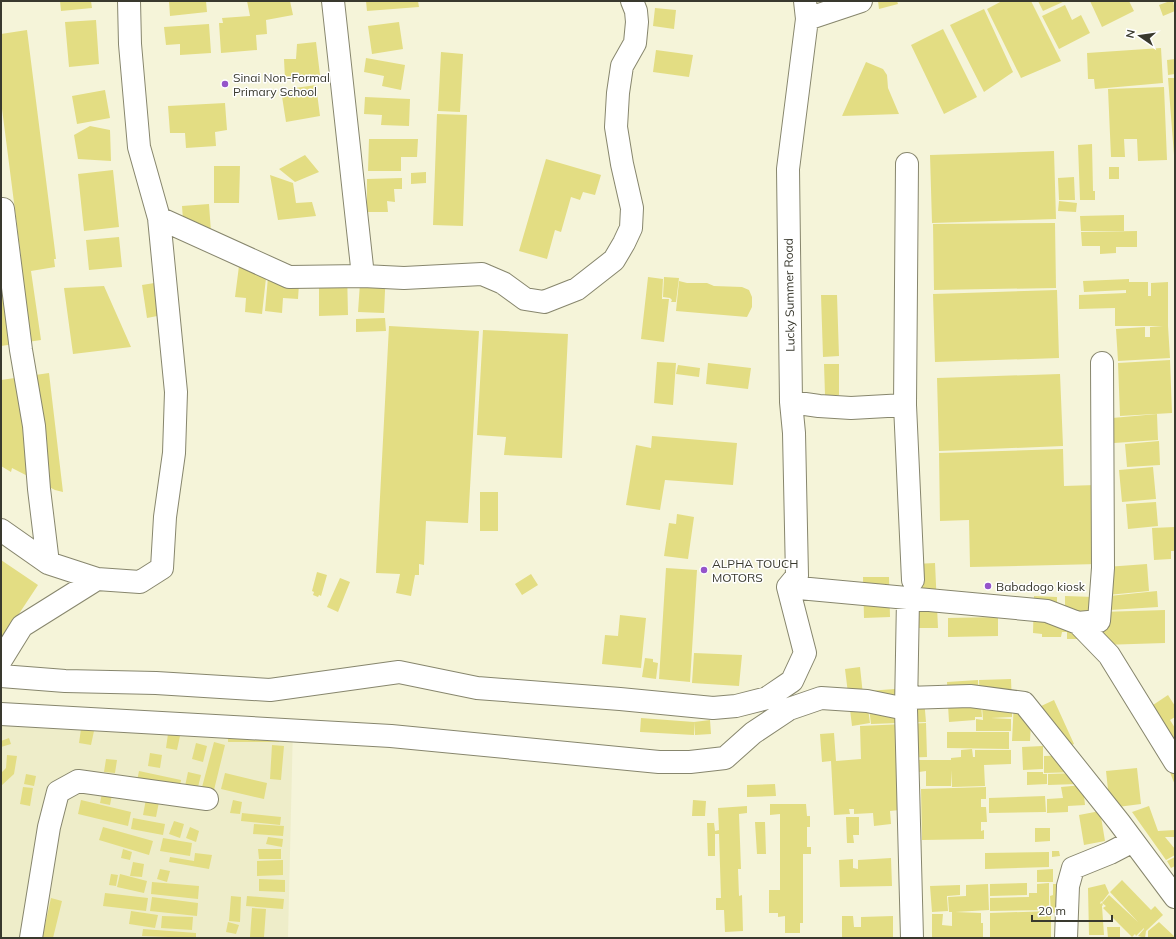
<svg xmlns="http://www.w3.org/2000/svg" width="1176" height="939" font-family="Mulish,sans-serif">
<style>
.built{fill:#eeedc9}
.building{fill:#e3dd83}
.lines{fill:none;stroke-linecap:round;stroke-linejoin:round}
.minor-casing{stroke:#87866d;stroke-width:24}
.minor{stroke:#fff;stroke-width:22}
.poi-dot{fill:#9554ca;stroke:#fff;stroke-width:1.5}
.labels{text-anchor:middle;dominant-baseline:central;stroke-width:3;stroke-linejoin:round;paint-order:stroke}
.poi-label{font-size:12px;fill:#39392e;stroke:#fff;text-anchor:start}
.street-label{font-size:12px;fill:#39392e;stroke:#fff}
</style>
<rect width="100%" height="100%" fill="#f5f4d9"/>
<!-- built -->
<path class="built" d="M1,708L293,726L288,938H1Z"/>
<!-- building -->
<path class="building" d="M60,1H91L92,8L61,11Z
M169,1H206L207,12L170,16Z
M247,1H290L293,15L266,20L267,34L256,35L257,50L221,53L219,23H223L222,18L250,16Z
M366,1H418L419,7L367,11Z
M878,1H897L898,4L879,9Z
M1002,1H1031L1061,61L1021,78L987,9Z
M1038,1H1065L1043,11Z
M1090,1H1129L1134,11L1102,27Z
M1170,1H1173L1175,11L1163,16L1159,5Z
M1065,5L1072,20L1081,15L1090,33L1059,49L1042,16Z
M655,8L676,10L674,29L653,26Z
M984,9L1013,72L984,92L950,25Z
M96,20L99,64L69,67L65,22Z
M399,22L403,49L372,54L368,26Z
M209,24L211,53L180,55V44L166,45L164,27Z
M943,29L977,97L944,114L911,45Z
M27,30L56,259H54L55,267L31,271L41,340L1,346V261L21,257L1,101V34Z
M316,42L320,75L285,79L284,59H296L297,44Z
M1161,48L1163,83L1095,89L1094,79H1088L1087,53Z
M656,50L693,55L689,77L653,72Z
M441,52L463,54L460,112L438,111Z
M366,58L405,65L401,90L382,86L384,76L364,72Z
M1175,59V74L1168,75L1167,60Z
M866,62L883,69L887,75L888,88L899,114L842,116Z
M1168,78H1175V155H1174Z
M316,85L320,116L286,122L281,90Z
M1164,87L1167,160L1138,161L1137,139H1124L1125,157H1111L1108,89Z
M105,90L110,118L77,124L72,96Z
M365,97L410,99L409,126L381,125L382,115L364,114Z
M225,103L227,130L215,132L216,146L186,148L185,133H170L168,106Z
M437,114L467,115L463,226L433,225Z
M90,126L110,130L111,161L78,159L74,135Z
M369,139H418L417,157H401V171H368Z
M1092,144L1093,191H1095V200H1080L1078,145Z
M1054,151L1056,219L932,223L930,155Z
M305,155L319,172L295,182L279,169Z
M546,159L601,175L595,195L583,192L580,200L571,197L561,232L555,230L547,259L519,251Z
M214,166H240L239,203H214Z
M1109,167H1119V179H1109Z
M113,170L119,227L84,231L78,174Z
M426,172V183L411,184V173Z
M270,175L293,183L296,203L312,202L316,216L278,220Z
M1074,177L1075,200H1059L1058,178Z
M402,178V189H394L395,202L387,201L388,212H367V179Z
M1059,201L1077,203L1076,212L1058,211Z
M209,204L211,232L184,234L182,206Z
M1124,215V231H1081L1080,216Z
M1055,223L1056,288L934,290L933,224Z
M1137,231V247H1116V253L1100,254V246H1082L1081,232Z
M119,237L122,267L89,270L86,240Z
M239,266L267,269L262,314L245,312L246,298L235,297Z
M269,266L300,269L298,299L283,298L282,313L265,311Z
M386,269L384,313L358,312L360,283Z
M347,270L348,315L319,316V287Z
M648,277L663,279L662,299H669L664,342L641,339Z
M664,277L679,278L676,302H671L672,300L670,298L663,297Z
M1129,279V282H1148V296H1151V283L1168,282V326L1170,358L1118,361L1116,329L1145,327V337H1150V327L1163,326H1115V308L1079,309V295L1126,293V290L1084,292L1083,281Z
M173,280L178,312L147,318L142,285Z
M679,281L687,283H707L714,286L742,287L749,290L752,297V307L747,317L676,311Z
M104,286L131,347L73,354L64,288Z
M1057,290L1059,358L935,362L933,294Z
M821,295H837L839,356L823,357Z
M385,318L386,331L356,332V319Z
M389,326L479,331L468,523L426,521L424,565L419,564V575H415L411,596L396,593L400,574L376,573Z
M483,330L568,334L562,458L504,455L506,437L477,435Z
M1170,360L1172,413L1120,416L1118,363Z
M657,362L676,363L673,405L654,403Z
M708,363L751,368L748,389L706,384Z
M824,364H839V395H825Z
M678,365L700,368L699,377L676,374Z
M49,373L63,492L55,490L12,468L11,472L1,466V380Z
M1060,374L1063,446L939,451L937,378Z
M1157,414L1158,440L1114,443L1112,418Z
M652,436L737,443L733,485L665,480L660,510L626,505L636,445L651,448Z
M1159,441L1160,465L1127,467L1125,444Z
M1063,449L1064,486L1096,485L1098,564L970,567L969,520L940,521L939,453Z
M1153,467L1156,499L1122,502L1119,470Z
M480,492H498V531H480Z
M1156,502L1158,526L1128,529L1126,504Z
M677,514L694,517L688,559L664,556L669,523L676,524Z
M1175,527V551H1171V559L1154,560L1152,528Z
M1,560L38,585L1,641Z
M935,563L938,628H918L915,564Z
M1147,564L1149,591L1108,595L1106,567Z
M666,568L697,570L690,682L659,679Z
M317,572L327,575L321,596L319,595L318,597L313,595L314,592L312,591Z
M531,574L538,585L522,595L515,584Z
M863,577H889L890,617L864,618Z
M340,578L350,582L338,612L327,607Z
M1157,591L1158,607L1110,610L1109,596Z
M1034,596L1057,597V613H1065V596L1094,597L1084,639H1067V632H1062L1061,637H1042V634L1033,633Z
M1165,610V643L1102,645L1101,612Z
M620,615L646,618L641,668L602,664L605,635L618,636Z
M998,617V636L948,637V618Z
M694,653L742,655L739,686L692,683Z
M645,658L653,659V662L658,663L656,679L642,677Z
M860,667L863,695L866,694L870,723L852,726L845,669Z
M1011,679L1012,704L980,702L979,680Z
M978,680L979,703L948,704L947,682Z
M923,687L926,722L871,724L867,691Z
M1168,695L1175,706V717L1170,720L1175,728V736L1157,749L1135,717Z
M1054,700L1074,744L1059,751L1039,707Z
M1014,702L1032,703L1030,741H1012Z
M981,703L982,717H975V720L949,722L948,705Z
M1012,705V717L991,718L1011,719V731H976V719L983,720L982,706Z
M641,718L694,722L710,720L711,734L695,735L694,722V735L640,732Z
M926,723L927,757L898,758L900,810L890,811L891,824L874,826L873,813L854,814V809H849L850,814L834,815L831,761L822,762L820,734L834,733L836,761L861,759L860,726Z
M228,728H279V742H228Z
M81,729L94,731L91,745L79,743Z
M947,732H1009V749L947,748Z
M168,734L180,736L177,750L166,748Z
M9,738L11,744L1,747V741Z
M214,742L225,745L213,794L201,791Z
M196,743L207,746L203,762L192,759Z
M272,745L284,746L281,780L270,779Z
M1043,746V769L1023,770L1022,747Z
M972,749L973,757H975V750H1011V764L984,765L985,786L952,787L951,770V786H926V771L919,772V760H951V758L961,757V750Z
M150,753L162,755L160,768L148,766Z
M7,755L17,756L14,774L1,786V773L6,768Z
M1076,755L1077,772L1044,773V756Z
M106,759L117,760L115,773L104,772Z
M1175,767V785L1169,770Z
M1137,768L1141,804L1110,808L1106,771Z
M139,771L181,780L179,791L137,781Z
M188,772L201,775L196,795L184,791Z
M1027,772H1043V774H1047V784L1027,785Z
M225,773L267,783L264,799L221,789Z
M1077,773L1078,784L1048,785V774Z
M26,774L36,776L34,786L24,784Z
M775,784L776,796L747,797V785Z
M1083,785L1085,805L1068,806V812L1047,813V799L1063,798L1061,787Z
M23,787L33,788L30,806L20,804Z
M986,787V799H981V807H986L987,822H981V831L984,830V839L922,840L921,789Z
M102,793L112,795L110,805L100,803Z
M1045,796L1046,812L989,813V798Z
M146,799L159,802L156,817L143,815Z
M81,800L131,812L128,826L78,814Z
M233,800L242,802L240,814L230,813Z
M693,800L706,801L705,816H692Z
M770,804H806L807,816H810V827H807V847H811V854H803V923H800V933H785V916L778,917V913H769V890H780V814L770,815Z
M747,806V813L739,814L741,869H738L739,896L742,895L743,931L725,932L724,910H716V898H721L719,834H715V856H708L707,823H714L715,831L719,830L718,808Z
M1149,806L1158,831L1175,830V837H1165L1175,849V855L1166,860L1132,812Z
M1100,811L1105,841L1084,845L1079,815Z
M242,813L281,817L280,825L241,821Z
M846,817H859V835H853L854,843H847Z
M133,818L165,824L163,835L131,829Z
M174,821L184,824L180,838L169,834Z
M755,822H765L766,854H757Z
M254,824L284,826L283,836L253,834Z
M103,827L153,841L149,855L99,840Z
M190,827L199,831L196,842L186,838Z
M1035,828H1050V841L1035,842Z
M268,837L283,839L282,847L266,844Z
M163,838L192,843L190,856L160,851Z
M123,849L132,852L130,860L121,858Z
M258,849H281V859H259Z
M1052,851H1059L1060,856L1052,857Z
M1049,852V867L985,869V853Z
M195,853L212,855L209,869L169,862L170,857L194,861Z
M1175,857V866L1171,868L1167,861Z
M891,858L892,886L840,887L839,860L853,859V868L858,869V860Z
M283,860V875L257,876V861Z
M133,862L144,864L142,877L130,876Z
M160,869L170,871L167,882L157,879Z
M1053,869V882H1037V870Z
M111,874L118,875L116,886L109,885Z
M120,874L147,881L144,893L117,887Z
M259,879L285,880V892L259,891Z
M1122,880L1151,910L1155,906L1163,915L1146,931L1145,938L1138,936L1144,929V928L1136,936L1135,934L1132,937L1103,908L1106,906L1102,903L1109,895L1138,922L1110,892Z
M152,882L199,886L198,899L151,894Z
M1027,883V895L990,896V884Z
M1049,883V910L990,911V898L1029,897V893H1037V884Z
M988,884L989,910L955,912L981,913V923H983V938H932V914H943L942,925L952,926V912H949L948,897L966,896V885Z
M1053,884H1058L1060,912L1051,913V938H990V913L1051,911L1050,896L1053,895Z
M1105,884L1109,893L1102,902L1101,901L1100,904L1102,903L1103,905L1102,906L1104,935H1089L1088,888Z
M960,885V895L947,896L948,911L932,912L930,886Z
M105,893L148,898L146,911L103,906Z
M231,896L241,897L240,922L229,921Z
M247,896L284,899L283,909L246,906Z
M152,897L198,903L197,916L150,911Z
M51,898L62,901L53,938H42Z
M252,908L266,909L264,937H250Z
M131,911L158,915L155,928L129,924Z
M162,916L193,917L192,930L161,928Z
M842,916H853L854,927H861V917L893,916V938H842Z
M228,922L239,925L236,934L226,932Z
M1159,922L1175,937V938H1148V931Z
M1107,927H1120V938H1108Z
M143,929L196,933V938L142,936Z"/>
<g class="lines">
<!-- minor casing -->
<g class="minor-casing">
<path id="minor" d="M333,1L363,276
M807,19L861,1
M907,164L905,405L913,580
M3,209L21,350L34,426L39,489L48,563
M159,218L289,277L363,276L404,278L482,274L503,283L525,299L544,302L577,289L614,260L624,243L631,228L632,208L622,164L616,127L618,93L622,66L635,43L637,22L636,11L632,1
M791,402L819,406L851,408L905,405
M1,530L48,563L97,579L140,582L162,568L165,517L174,453L176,392L159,218L139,147L130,44L129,1
M788,587L797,576L794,433L791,402L788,169L807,19L805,1
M788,587L1047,611L1078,623L1109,655L1175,762
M908,599L906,709L912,938
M1078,623L1099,621L1103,568L1102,363
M1,660L22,626L97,579
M1,676L65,681L156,683L270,690L399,672L477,688L620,699L713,708L736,706L767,698L792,681L805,653L788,587
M906,698L970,696L1024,703L1119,822L1175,897
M1,714L391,736L659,762H690L725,758L753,733L789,709L821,698L867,701L906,709
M31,938L49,827L58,792L78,781L207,799
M1066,938L1068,886L1073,868L1110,853L1133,841"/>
</g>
<!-- minor -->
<use href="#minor" class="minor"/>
</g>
<!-- markers -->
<g class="poi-dot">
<circle cx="225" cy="84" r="4"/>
<circle cx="704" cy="570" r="4"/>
<circle cx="988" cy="586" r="4"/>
</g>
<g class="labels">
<!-- poi labels -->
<g class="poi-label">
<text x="233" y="77">Sinai Non-Formal<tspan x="233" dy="14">Primary School</tspan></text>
<text x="712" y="563">ALPHA TOUCH<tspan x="712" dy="14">MOTORS</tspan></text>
<text x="996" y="586">Babadogo kiosk</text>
</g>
<!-- street labels -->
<g class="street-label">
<text transform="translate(789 295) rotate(-91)">Lucky Summer Road</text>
</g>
</g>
<!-- border -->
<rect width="1176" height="939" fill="none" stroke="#39392e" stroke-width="4"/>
<!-- north arrow -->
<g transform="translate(1140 36) rotate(283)" stroke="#ffffff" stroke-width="3" paint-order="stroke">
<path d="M0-3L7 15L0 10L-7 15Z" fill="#39392e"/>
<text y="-6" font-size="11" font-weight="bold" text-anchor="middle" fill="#39392e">N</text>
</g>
<!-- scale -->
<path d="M1032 915v6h80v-6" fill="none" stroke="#39392e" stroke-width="2"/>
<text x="1038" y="915" font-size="12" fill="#39392e" stroke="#ffffff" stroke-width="3" paint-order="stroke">20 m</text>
</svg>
